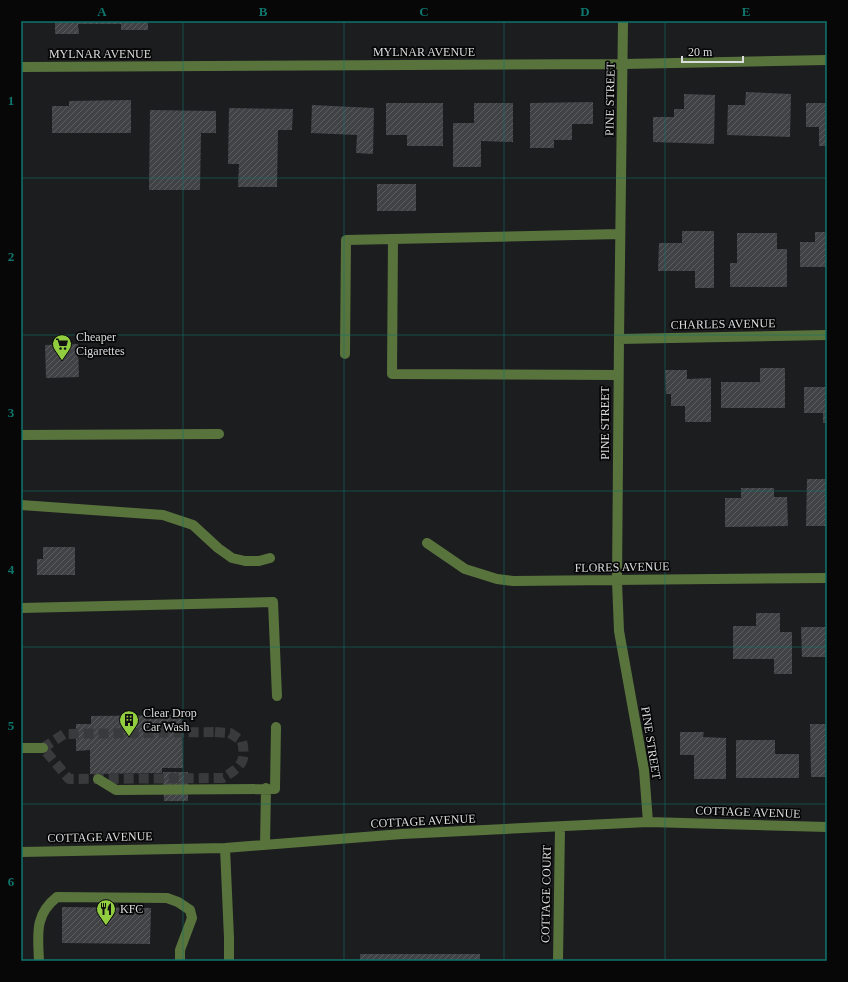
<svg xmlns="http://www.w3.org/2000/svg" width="848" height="982" font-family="Georgia,serif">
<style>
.building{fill:url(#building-hatch)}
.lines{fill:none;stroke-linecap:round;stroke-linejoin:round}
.minor-tunnel{stroke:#393a3c;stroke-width:10;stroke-dasharray:10 5;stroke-linecap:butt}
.minor{stroke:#59733d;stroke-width:10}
.grid{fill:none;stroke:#0f766e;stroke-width:1;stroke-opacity:0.55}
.labels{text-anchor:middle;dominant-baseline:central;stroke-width:3.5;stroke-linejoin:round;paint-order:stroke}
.street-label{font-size:12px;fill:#dbdcdd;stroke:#070708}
.poi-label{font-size:12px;fill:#dbdcdd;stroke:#070708;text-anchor:start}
.neatline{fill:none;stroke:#0f766e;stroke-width:1.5}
.grid-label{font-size:13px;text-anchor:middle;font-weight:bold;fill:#0f766e}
</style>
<defs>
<pattern id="building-hatch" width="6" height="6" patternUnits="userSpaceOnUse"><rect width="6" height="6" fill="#414245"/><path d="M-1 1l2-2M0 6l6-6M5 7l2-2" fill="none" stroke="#5c5d5f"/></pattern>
</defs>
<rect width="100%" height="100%" fill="#1c1d1f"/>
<!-- building -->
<path class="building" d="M55,21H148V30H121V24H78L79,34H55Z
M746,92L791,94L790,137L727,135L728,105H745Z
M684,94L715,95L714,144L653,142V117H674V109H684Z
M131,100V133H52V106H69V101Z
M593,102V124H572V140H554V148H530V103Z
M386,103H443V146H407V135H386Z
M474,103H513V142L481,141V167H453V123H474Z
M806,103H827V146H819V127H806Z
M312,105L374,108L373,154L356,153L357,135L311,133Z
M229,108L293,109L292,130H278L277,187H238L239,164H228Z
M150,110L216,111V133H201L200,190H149Z
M377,184H416V211H377Z
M682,231H714V288H695V271H658L659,243H682Z
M815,232H827V267H800V242H815Z
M737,233H777V249H787V287H730V263H737Z
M78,344L79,377L46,378L45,345Z
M760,368H785V408H721V382H760Z
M665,370H687V379L711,378V422H685V406H671V394H666Z
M804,387H827V423H823V413H804Z
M807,479H827V526H806Z
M741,488H774V497H787L788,526L725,527V498H741Z
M43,547H75V575H37V559H43Z
M756,613H780V632H792V674H774V659H733V626H756Z
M801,627H827V657H802Z
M182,715L183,768H162V773L90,774V750L76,751V724H91V716Z
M810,724H827V777H811Z
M680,732H704L703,737L726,738V779H694V755H680Z
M736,740H775V754H799V778H736Z
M163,772H188V801H164Z
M62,907L151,908L150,944L62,943Z
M360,954H480V961H360Z"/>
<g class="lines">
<!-- minor-tunnel -->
<path class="minor-tunnel" d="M215,732L230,733L242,741C247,763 240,767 223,778L69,779L43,748L64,734Z"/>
<!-- minor -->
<path class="minor" d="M623,21L619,339L617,581L619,631L644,770L648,822
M21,67L624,64L827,60
M393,239L392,374L618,375
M619,339L827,335
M345,354L346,240L620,234
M21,435L219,434
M21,505L163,515L193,525L218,548L232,558L245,561H259L270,558
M427,543L465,569L497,579L513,581L827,578
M21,608L273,602L277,696
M21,748H43
M98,779L116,790L275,789L276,727
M265,845L266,788
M225,848L229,938V961
M21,852L225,848L402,834L648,822L827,827
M39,961C38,935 34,915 57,897L167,898L178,902L190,910L192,918L180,950V961
M558,961L560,827"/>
</g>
<!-- grid -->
<path class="grid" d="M183,21V961M344,21V961M504,21V961M665,21V961M21,178H827M21,335H827M21,491H827M21,647H827M21,804H827"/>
<!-- icons -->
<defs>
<g id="supermarket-pin" transform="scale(1)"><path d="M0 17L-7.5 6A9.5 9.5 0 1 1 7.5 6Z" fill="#91cd3f" stroke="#070708"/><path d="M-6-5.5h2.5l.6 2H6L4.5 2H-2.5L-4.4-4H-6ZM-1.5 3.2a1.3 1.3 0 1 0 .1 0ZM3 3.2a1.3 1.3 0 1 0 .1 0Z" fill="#111"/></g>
<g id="building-pin" transform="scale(1)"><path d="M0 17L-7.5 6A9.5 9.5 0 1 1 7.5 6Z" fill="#91cd3f" stroke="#070708"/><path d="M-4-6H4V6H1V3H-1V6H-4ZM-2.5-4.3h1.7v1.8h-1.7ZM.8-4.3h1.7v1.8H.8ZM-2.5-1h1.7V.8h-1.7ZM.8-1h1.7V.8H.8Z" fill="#111"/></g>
<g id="restaurant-pin" transform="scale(1)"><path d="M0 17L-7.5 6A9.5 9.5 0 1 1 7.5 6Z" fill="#91cd3f" stroke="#070708"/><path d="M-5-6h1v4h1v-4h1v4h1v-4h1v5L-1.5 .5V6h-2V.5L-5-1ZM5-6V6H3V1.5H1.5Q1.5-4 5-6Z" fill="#111"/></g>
</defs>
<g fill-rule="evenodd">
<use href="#supermarket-pin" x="62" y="344"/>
<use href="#building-pin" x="129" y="720"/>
<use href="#restaurant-pin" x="106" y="909"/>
</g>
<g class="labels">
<!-- street labels -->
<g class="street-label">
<text x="424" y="52">MYLNAR AVENUE</text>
<text x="100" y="54">MYLNAR AVENUE</text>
<text transform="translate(610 99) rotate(-89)">PINE STREET</text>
<text transform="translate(723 324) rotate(-1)">CHARLES AVENUE</text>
<text transform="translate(605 423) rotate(-90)">PINE STREET</text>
<text transform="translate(622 567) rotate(-1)">FLORES AVENUE</text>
<text transform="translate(651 743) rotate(81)">PINE STREET</text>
<text transform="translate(748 812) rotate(2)">COTTAGE AVENUE</text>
<text transform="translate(423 821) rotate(-3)">COTTAGE AVENUE</text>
<text transform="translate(100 837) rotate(-1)">COTTAGE AVENUE</text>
<text transform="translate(546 894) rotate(-89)">COTTAGE COURT</text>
</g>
<!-- poi labels -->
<g class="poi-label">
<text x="76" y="337">Cheaper<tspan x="76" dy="14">Cigarettes</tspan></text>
<text x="143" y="713">Clear Drop<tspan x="143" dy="14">Car Wash</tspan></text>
<text x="120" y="909">KFC</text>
</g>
</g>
<!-- border -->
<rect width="848" height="982" fill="none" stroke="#070708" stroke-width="44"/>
<!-- scale -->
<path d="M682 56v6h61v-6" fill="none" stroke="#dbdcdd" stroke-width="2"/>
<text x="688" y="56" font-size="12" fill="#dbdcdd" stroke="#070708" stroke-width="3" paint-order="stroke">20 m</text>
<rect x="22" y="22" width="804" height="938" class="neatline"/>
<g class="grid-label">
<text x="102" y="16">A</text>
<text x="263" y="16">B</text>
<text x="424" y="16">C</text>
<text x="585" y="16">D</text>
<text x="746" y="16">E</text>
<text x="11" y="105">1</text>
<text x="11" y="261">2</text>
<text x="11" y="417">3</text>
<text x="11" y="574">4</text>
<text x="11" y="730">5</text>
<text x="11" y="886">6</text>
</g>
</svg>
